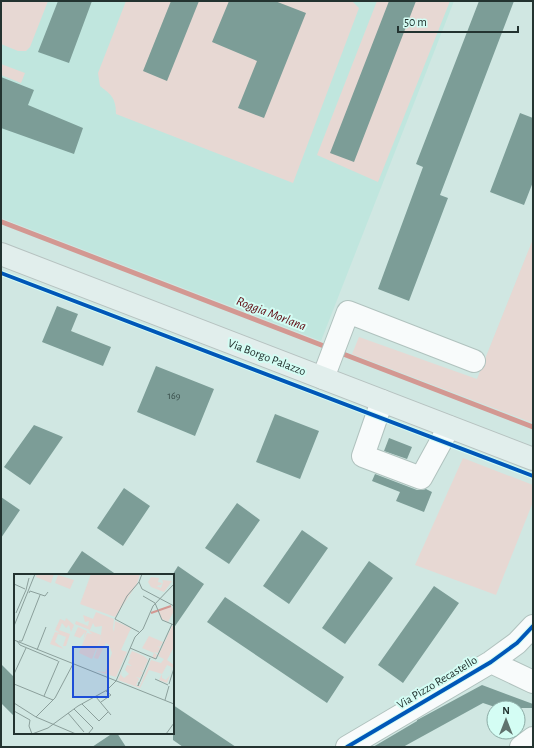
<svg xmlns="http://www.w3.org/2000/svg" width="534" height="748" font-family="'Alegreya Sans',sans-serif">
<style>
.built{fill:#c0e6de}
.green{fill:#e7d8d3}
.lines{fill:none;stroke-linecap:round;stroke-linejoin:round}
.stream{stroke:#d39892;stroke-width:5}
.building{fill:#7c9d97}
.minor-casing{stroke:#b0c2be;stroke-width:24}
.major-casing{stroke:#b6c2c0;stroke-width:24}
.minor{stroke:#f8fbfb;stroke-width:22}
.major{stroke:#e1eeec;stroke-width:22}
.cycleway-casing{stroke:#d4fdf4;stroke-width:6}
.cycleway{stroke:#0057b8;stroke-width:4}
.labels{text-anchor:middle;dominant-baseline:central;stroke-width:4;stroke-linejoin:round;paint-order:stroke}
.number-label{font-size:10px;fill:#394e4a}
.street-label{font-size:12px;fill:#233330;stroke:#d4fdf4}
.water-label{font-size:13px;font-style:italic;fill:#5e040d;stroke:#d4fdf4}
.inset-river{fill:none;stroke:#d39892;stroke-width:2}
.inset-road{fill:none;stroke:#8b9f9b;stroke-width:1}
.view{fill:#1d4ed8;fill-opacity:0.15;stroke:#1d4ed8;stroke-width:2}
.inset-edge{fill:none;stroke:#233330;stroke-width:2}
</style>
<rect width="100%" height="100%" fill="#d0e7e2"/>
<!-- built -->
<path class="built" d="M1,1H454L321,341L1,218Z"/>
<!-- green -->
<path class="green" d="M1,1H48L30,47L26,51H18L1,44Z
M126,1H352L359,8L293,183L116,114C116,99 112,95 100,86L98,73Z
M377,1H450L378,182L317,155Z
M1,64L25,73L21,83L1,75Z
M533,239V423L352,354L359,337L477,379Z
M463,458L533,485V502L496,595L415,565Z"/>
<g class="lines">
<!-- stream -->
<path class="stream" d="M2,222L329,348
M338,352L533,427"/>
</g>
<!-- building -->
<path class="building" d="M58,1H92L69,63L38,52Z
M171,1H199L167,81L143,71Z
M229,1H275L306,13L264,118L238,108L257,61L212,42Z
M389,1H416L354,162L330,153Z
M479,1H514L440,195L448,198L409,301L378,289L423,167L416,164Z
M1,77L34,90L28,105L83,128L74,154L1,128Z
M520,113L533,118V182L524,205L490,192Z
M57,306L78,314L71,331L111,347L103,366L42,342Z
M156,366L214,389L195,436L137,412Z
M275,414L319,431L300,479L256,462Z
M34,425L63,437L30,485L4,467Z
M389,438L412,447L407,459L384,451Z
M375,474L417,490H422L426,489L432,492L424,512L396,501L400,492L372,481Z
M124,488L150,506L123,546L97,528Z
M1,497L20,510L1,538Z
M237,503L260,520L229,564L205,548Z
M302,530L328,548L289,604L263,586Z
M82,551L117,575H66Z
M369,561L393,578L345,644L322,628Z
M178,566L204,584L173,629V574Z
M434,586L459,603L403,683L378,665Z
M225,597L344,677L327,703L207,622Z
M1,664L15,678V717L1,703Z
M482,685L533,704V708H498L483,703L403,747H373L417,721V720L419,719Z
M173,705L236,747H183L173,740Z
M113,733H117L126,747H92Z"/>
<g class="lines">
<!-- minor casing -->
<g class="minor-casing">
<path id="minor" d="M323,378L348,312L474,361
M382,401L363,456L421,478L449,427
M491,662L533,682
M347,747L491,662L517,643L533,626
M521,747L533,738"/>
</g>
<!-- major casing -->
<g class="major-casing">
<path id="major" d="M1,254L533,459"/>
</g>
<!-- minor -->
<use href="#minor" class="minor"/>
<!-- major -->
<use href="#major" class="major"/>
<!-- cycleway casing -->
<g class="cycleway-casing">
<path id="cycleway" d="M1,273L533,476
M347,747L491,662L517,643L533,626"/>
</g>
<!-- cycleway -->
<use href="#cycleway" class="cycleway"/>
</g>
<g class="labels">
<!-- number labels -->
<g class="number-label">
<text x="174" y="396">169</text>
</g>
<!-- street labels -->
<g class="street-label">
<text transform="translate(267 357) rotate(21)">Via Borgo Palazzo</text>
<text transform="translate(437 682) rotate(-31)">Via Pizzo Recastello</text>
</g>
<!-- water labels -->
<g class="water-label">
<text transform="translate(271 314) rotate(21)">Roggia Morlana</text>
</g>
</g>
<!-- overview -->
<g transform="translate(14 574)">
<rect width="160" height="160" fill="#d0e7e2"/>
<path d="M23,0H40L37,9L22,3ZM77,0H126L123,10L101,43L66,30ZM44,1L60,6L56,15L41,9ZM137,3L145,4L144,8L148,9L147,11L142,12L147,14L149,8L148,6L158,7L150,18L137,13L134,8ZM158,33L160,37L154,48L148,45L144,37ZM82,38L100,45L99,54L100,58L101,47L117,54L107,76L113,78L102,103L82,97L91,98L98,79L95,71L92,69L84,85L80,84L88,61L78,85L65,79L73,59L78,60L74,56L87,61L88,52L81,53L79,49L76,56L61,50L62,47L74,52L75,47L71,48L69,41L79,45ZM52,44L60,51L57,58L55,51L52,54L48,49L46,54L45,56L56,60L52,72H49L52,63L44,60L41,68L50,75L36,70L41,58L46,59L41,56L46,45L51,47ZM158,52H160V73L153,86L160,91L156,99L158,93L153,91L148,100V104L152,106L156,101L153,109L145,106L148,100L135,96L126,114L104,106L108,97L107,101L110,104L115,100L111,96L113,91L118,92L114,89L116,84L119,85L115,83L118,77L125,80L118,76L135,85L131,83L134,86L129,97L125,96L129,98L126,104L122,103L125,105L122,111L126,112L137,86L147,89L150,85L144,82ZM64,53L73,57L69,67L71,58L66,64L60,62ZM135,62L149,68L146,73L143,72L146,74L144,79L140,78L143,81L141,85L138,84L140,79L128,74Z" fill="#e7d8d3"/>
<path class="inset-river" d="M137,39L157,32"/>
<path class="inset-road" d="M128,0L125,8L128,15L160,32M125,8L113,22L101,45L125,58M0,10L11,15M12,16L15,4M15,19L16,17L31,22L34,18M129,22L141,29L148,46L160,51M2,39L12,16M0,52L21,0M0,66L160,130M3,67L6,71L44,87M5,67H8L26,21M116,74L142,85L158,50M23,76L32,53M0,100L12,74M141,105L154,111M125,108L124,112L136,84M0,110L39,126M155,110L160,94M30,122L45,87M82,123L97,141M151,126L155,112M87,128L97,121L92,117M0,129L22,143L62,160M68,130L85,147L94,138M60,135L79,154L74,160M0,137L16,146L15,152L18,160M54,139L70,158M22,143L41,124L59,90M18,160L34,154L64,132L93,116L102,107L121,63L129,55L139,32L160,10M152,160L160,149"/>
<path class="view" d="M59,73H94V123H59Z"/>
<rect width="160" height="160" class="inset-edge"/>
</g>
<!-- border -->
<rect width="534" height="748" fill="none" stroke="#233330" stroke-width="4"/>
<!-- north arrow -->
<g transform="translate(506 720)"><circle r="19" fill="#d4fdf4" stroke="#8daca6"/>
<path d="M0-3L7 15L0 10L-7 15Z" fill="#60726e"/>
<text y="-6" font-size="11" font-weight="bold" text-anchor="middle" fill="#233330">N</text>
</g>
<!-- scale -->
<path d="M398 26v6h120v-6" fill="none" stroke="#233330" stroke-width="2"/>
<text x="404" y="26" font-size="12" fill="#233330" stroke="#d4fdf4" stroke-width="3" paint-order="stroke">50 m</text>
</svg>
